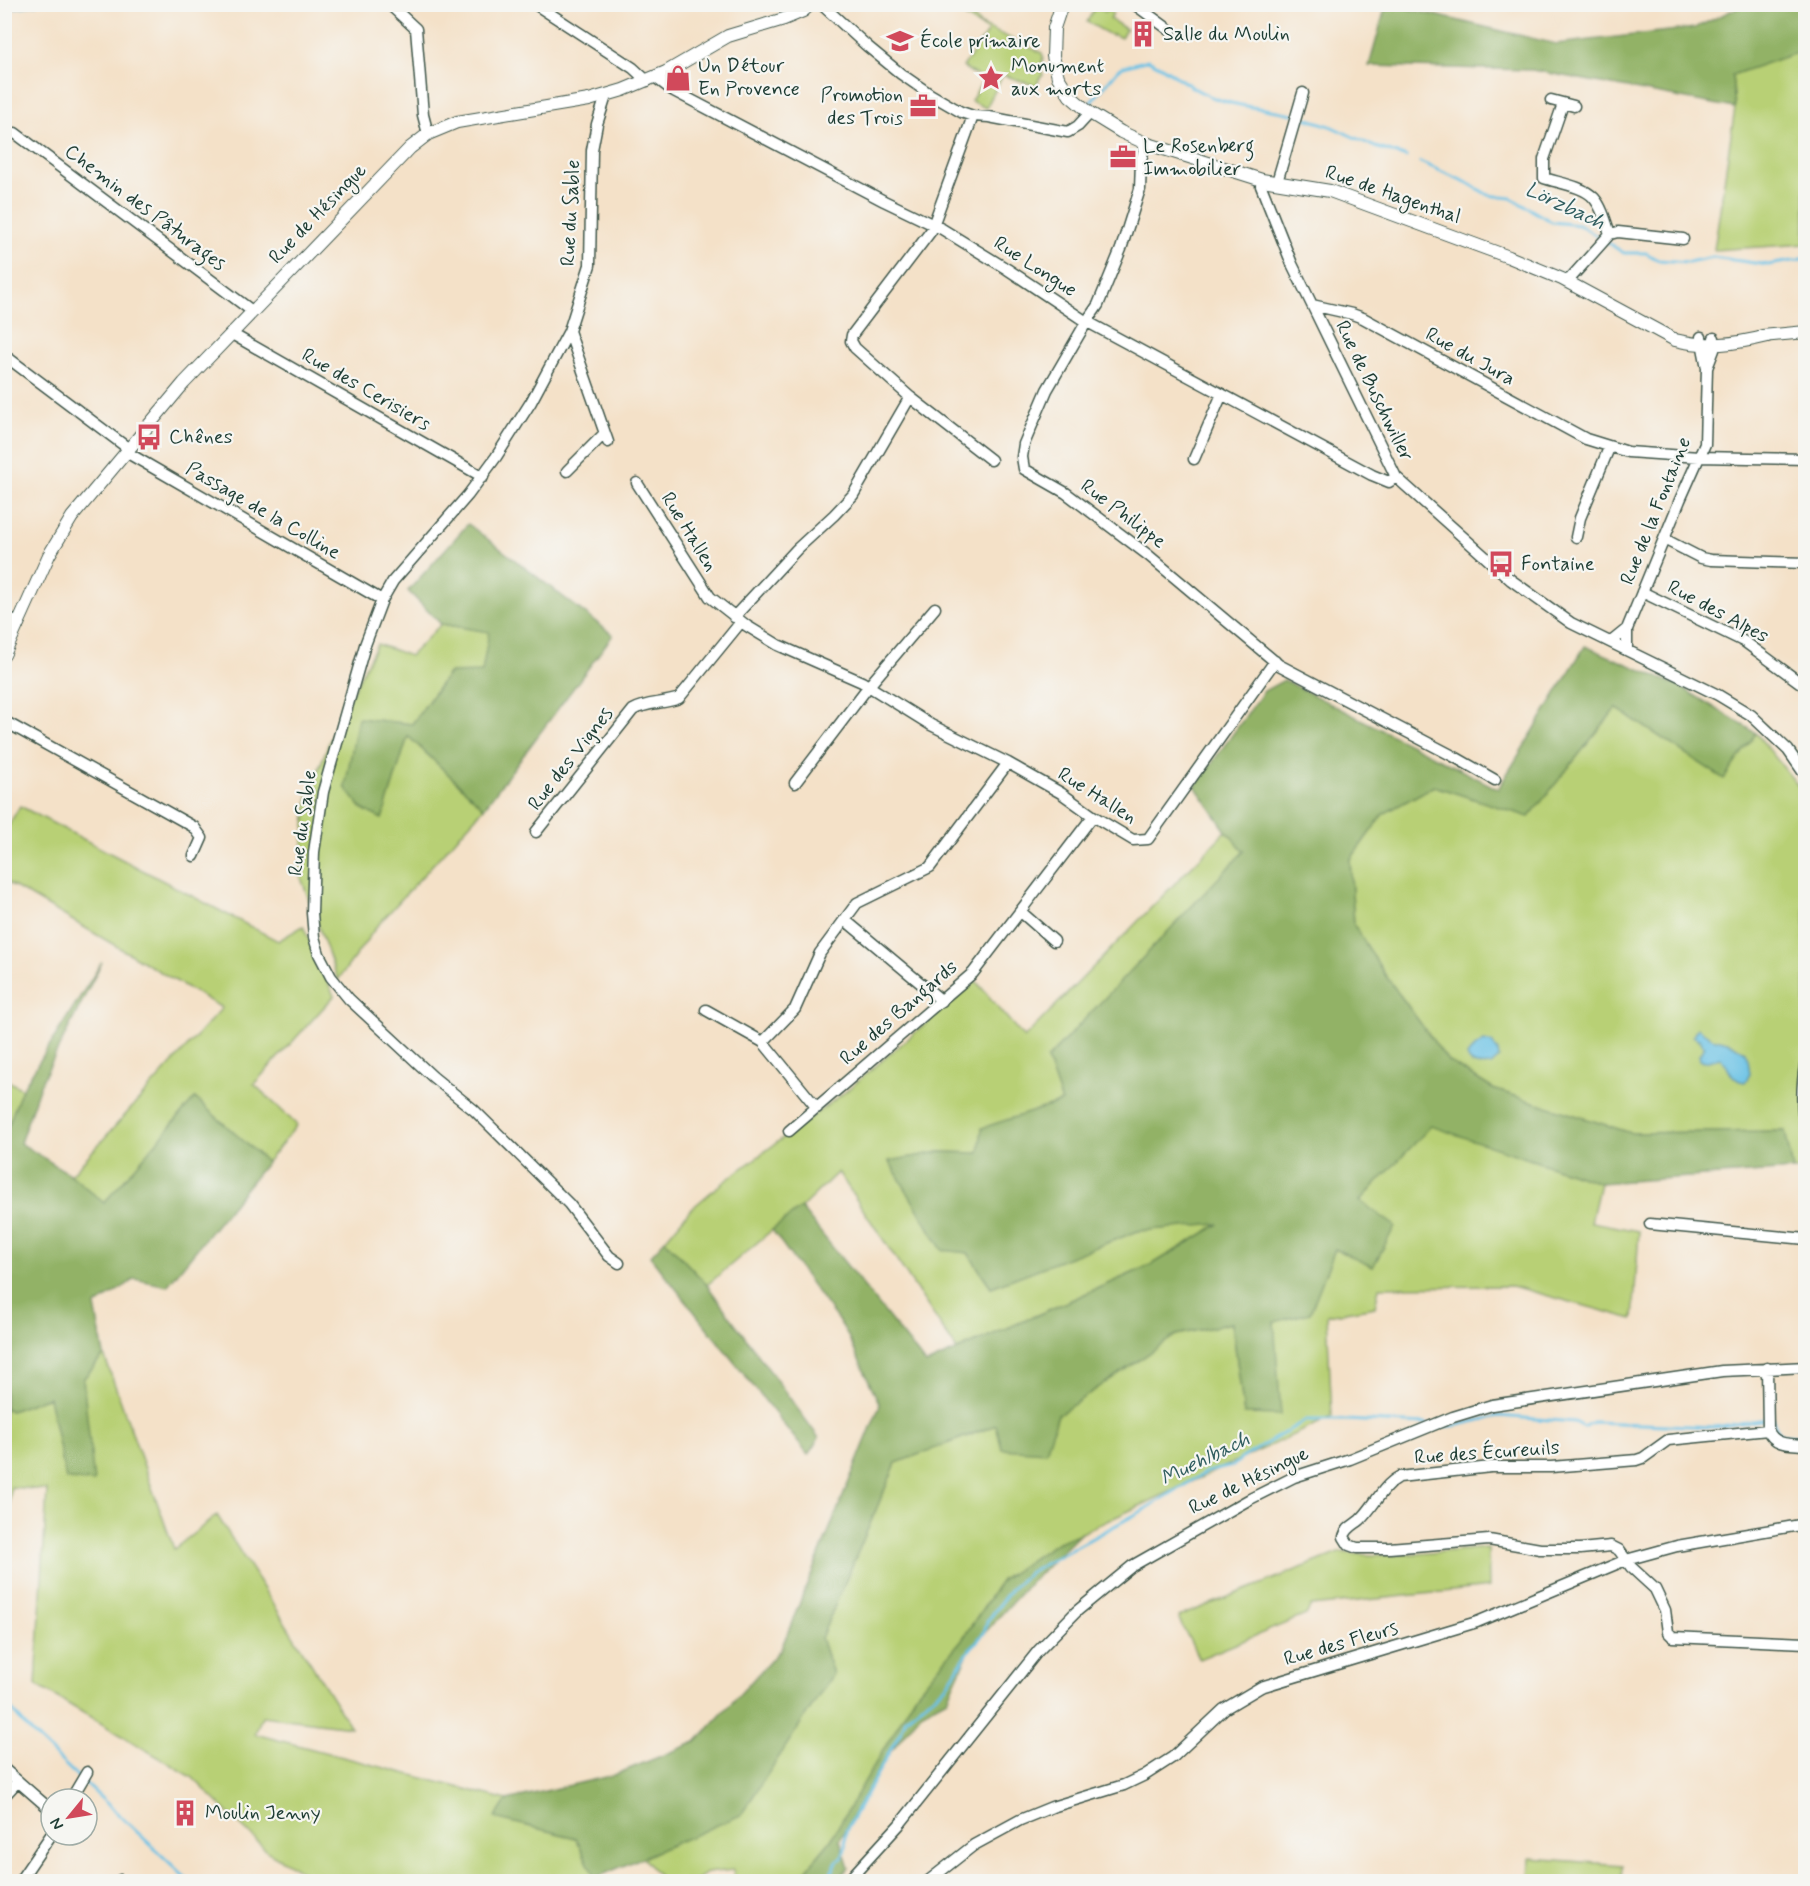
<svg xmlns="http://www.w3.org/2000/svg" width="1810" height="1886" font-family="Mynerve,sans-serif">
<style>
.green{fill:#b8d074;stroke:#6c8654;stroke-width:1.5}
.forest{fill:#92b266;stroke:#58784d;stroke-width:1.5}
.water{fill:#68c1e5;stroke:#447f8c;stroke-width:1.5}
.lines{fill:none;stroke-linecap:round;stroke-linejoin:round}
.stream{stroke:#68c1e5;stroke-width:3}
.minor-casing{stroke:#3f564a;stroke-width:13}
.major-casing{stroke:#3f564a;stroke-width:14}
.minor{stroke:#fff;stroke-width:10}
.major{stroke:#fff;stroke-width:12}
.labels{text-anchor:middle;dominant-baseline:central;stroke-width:4.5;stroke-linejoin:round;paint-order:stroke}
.poi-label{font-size:20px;fill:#1f3d34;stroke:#f6f6f2;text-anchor:start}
.street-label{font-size:20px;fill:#1f3d34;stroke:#f6f6f2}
.water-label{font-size:21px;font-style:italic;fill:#315e60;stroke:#f6f6f2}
</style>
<rect width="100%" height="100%" fill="#f6f6f2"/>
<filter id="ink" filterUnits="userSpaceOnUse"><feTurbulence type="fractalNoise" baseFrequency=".0167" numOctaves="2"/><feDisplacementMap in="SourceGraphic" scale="12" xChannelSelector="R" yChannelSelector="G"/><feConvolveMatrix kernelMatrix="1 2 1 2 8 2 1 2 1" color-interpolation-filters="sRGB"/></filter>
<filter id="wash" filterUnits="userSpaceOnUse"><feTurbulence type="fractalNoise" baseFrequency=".008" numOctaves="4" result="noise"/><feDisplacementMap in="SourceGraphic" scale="24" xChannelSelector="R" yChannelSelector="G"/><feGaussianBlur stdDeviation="1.35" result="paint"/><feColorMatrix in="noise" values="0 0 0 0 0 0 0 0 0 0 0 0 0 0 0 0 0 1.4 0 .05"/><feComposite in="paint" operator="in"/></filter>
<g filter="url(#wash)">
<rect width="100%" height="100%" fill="#f4e1c8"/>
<!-- green -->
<path class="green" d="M952,5H957L979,22V24L1042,53L1043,57L1041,70L1043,75L1039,79L1037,86L1003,75L986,108L971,101L983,80L963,67L988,31L953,9Z
M1096,6L1105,12L1107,9L1113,13L1110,19L1126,29L1121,38L1113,34L1112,36L1087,22Z
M1805,50V244L1714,250L1735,108L1732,75Z
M441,624L490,632L482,673H448L412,724L358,718L362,809L382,819L408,736L484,808L377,926L338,980L300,875L308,797L337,722L377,644L410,656Z
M1616,708L1724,778L1756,733L1803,792L1805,803V1170H1793L1785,1131L1631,1133L1493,1089L1448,1061L1383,972L1354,925L1350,860L1383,814L1434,786L1529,817Z
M20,806L278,941L303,926L334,996L254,1084L297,1125L267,1162L195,1098L104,1203L71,1175L222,1008L5,881V831Z
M1226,831L1245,851L1047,1059L1062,1102L982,1128L980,1153L939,1152L889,1162L968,1253L991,1287L1138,1231L1221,1223L1153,1264L957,1350L838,1172L801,1208L772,1230L707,1285L665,1240L690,1210L717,1187L845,1092L976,981L1024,1038Z
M5,1079L22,1089L5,1134Z
M1431,1125L1600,1183L1591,1222L1639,1231L1633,1319L1512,1286L1379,1287L1375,1307L1327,1315L1332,1417L1081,1533L1056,1543L1001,1580L828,1844L797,1881H735L733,1870L707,1873L695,1881H663L643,1858L744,1810L833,1674L821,1638L896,1463L997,1425L1045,1452L1058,1415L1176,1335L1232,1323L1244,1414L1274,1321L1310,1312L1335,1249L1373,1267L1360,1201Z
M104,1355L174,1549L217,1515L351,1727L262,1716L255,1734L507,1800L496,1818L576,1838L595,1878L589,1882L312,1881L313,1878L268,1852L192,1777L36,1685L47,1490L11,1487L9,1511H5L4,1408L11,1411L49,1397L66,1478L83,1379Z
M1488,1548L1489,1587L1311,1606L1306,1615L1199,1659L1178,1617L1341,1552C1389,1560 1440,1551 1488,1548Z
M1530,1858L1622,1865L1621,1881H1529Z"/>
<!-- forest -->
<path class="forest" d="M1386,5H1393L1556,44L1695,28L1743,5H1805V50L1732,75L1735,108L1532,70L1369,66Z
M468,524L613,635L484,808L408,736L382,819L362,809L345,787L358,718L412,724L449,673L482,672L489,632L441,624L408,591Z
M1585,646L1681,687L1756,733L1724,779L1616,708L1529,817L1434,786L1383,814L1350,860L1354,925L1383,972L1448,1061L1493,1089L1631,1133L1785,1131L1793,1170L1600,1183L1431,1126L1360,1201L1395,1226L1373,1267L1335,1249L1310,1313L1274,1322L1281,1415L1244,1414L1232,1323L1176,1335L1058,1415L1046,1452L1002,1449L996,1425L896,1463L821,1638L833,1674L741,1815L595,1878L576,1838L495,1818L507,1800L614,1775L696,1742L781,1649L880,1405L845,1330L772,1230L801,1208L926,1364L1153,1264L1219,1224L1138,1231L991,1287L968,1253L942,1250L889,1161L939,1152L979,1153L982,1128L1062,1102L1047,1059L1244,851L1226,831L1195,786L1264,691L1284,680L1498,789Z
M102,962L40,1085L20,1143L71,1175L104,1203L195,1098L267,1162L167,1286L135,1279L95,1306L104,1355L83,1379L94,1482L66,1479L49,1397L11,1411L5,1408V1134L22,1089Z
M665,1240L707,1285L819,1438L808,1455L650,1256Z
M1081,1533L1028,1585L970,1649L947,1699L921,1713L888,1755L840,1840L849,1868L835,1881H797L828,1844L916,1694L964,1637L1001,1581L1056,1543Z"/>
<!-- water -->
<path class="water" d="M1697,1028L1712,1038L1731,1043L1745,1052L1748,1059L1750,1074L1745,1082C1730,1081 1730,1066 1720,1058L1704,1062L1700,1060L1699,1055L1704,1047L1700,1040L1693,1036Z
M1484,1041L1492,1043L1498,1051L1499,1058L1491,1065C1481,1066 1470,1067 1467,1056L1473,1048Z"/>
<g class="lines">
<!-- stream -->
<path class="stream" d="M4,9L36,4
M1091,102L1118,70L1123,67L1148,60C1167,68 1183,83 1201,92C1229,107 1263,107 1293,114
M1299,116L1330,126L1375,147L1407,157
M1420,162L1468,183L1488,195L1511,198L1552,222L1579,225L1624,253H1646L1658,260L1688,262L1713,257L1768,265L1799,260L1806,257
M1772,1419L1780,1435L1806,1437
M1441,1426L1448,1427L1499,1416L1575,1422L1584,1427L1593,1422L1715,1427L1766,1419
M4,1701L32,1733L79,1778
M84,1782L188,1880
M821,1882L830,1876L837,1861L842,1858L845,1848L846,1830L902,1729L906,1718L946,1686L971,1648L984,1633L987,1622L1011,1589L1030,1572L1142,1511L1206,1472L1233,1466L1242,1458L1306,1420H1345L1426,1424"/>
</g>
</g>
<g filter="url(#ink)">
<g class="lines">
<!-- minor casing -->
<g class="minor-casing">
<path id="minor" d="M389,4L416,29L423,115L428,134
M535,4L633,68L647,81
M821,4L867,46L901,74L930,94L961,112L973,116L989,117L1068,132L1078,126L1090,113
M1134,4L1171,31
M655,77L672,90L884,201L942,229L1007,269L1082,319L1372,475L1389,482L1396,477
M606,96L597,124L592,150L590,265L569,331L531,402L496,457L468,495L393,581L382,600L365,645L323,792L314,852L312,913L314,937L319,954L331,977L349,999L433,1077L474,1110L569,1204L609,1256L619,1263
M1551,100L1574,106
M1563,104L1544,159V178C1559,183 1583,186 1594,198C1602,207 1606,222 1610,234
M973,116L931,231L852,335L851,341L855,348L910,397L991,460
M15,133L252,311
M1145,143L1141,161L1140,189L1121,249L1098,305L1087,321L1047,390L1024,444L1022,457L1024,469L1066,493L1148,555L1279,665L1453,756L1495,780
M1262,180L1261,186L1292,264L1396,477L1511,580L1571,623L1718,695L1751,715L1788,750L1806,776
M1277,182L1303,93
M1567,282L1610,234L1618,232L1683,239
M1312,305L1352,314L1363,318L1586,439L1628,452L1699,457L1806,459
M569,331L608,442
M232,334L483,477
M1701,337L1707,368L1714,350V338
M4,355L129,449
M126,452L382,600
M1194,459L1222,394
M567,471L604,434
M637,483L710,597L747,626L778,645L862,682L931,725L1008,763L1061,793L1093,816L1133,840L1148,839L1275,661
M1576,537L1580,518L1609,448
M1664,539L1701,558L1711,560L1806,563
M1642,592L1745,642L1806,687
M4,614L18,625
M734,617L797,549L834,515L853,495L910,397
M1627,629L1680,500L1705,444L1707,368
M1611,642L1627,629V650
M4,721L194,827L202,838L194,856
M795,783L868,687L935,608
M536,832L633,710C646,702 664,704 679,698L741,622
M1021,912L1054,941
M845,920L942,1001
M706,1010L763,1042L817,1108
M763,1042L795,1009L820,953L857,903L930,867L1008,763
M1806,1059C1802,1082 1800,1106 1806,1129
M789,1131L973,973L1093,816
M1650,1224L1806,1239
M1767,1368L1768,1430L1668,1440L1643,1458L1637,1460L1551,1467H1491L1399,1477C1382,1486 1374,1507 1360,1520C1354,1525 1346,1528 1344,1537L1349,1545L1357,1548H1389L1489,1540L1540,1549H1580L1611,1546L1619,1550L1631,1567L1655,1589L1665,1610L1668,1632L1673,1637L1806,1643
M1768,1430C1774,1446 1791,1444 1806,1445
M4,1769L51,1810
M4,1796L18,1781
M71,1799L87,1772
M120,1880L123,1882
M19,1882L51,1835
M847,1882L899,1825L1038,1651L1077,1611L1132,1566L1250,1499L1294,1477L1350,1459L1453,1417L1492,1405L1722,1371L1806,1367
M927,1882L974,1845L1020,1820L1052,1807L1124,1785L1145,1775L1173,1757L1224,1709L1261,1687L1477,1622L1626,1560L1677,1546L1806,1524"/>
</g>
<!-- major casing -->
<g class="major-casing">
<path id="major" d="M1062,4L1054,28L1053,56L1058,77L1070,96L1090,113L1121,132L1145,143L1262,180L1330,191L1509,257L1562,279L1675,340C1707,348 1735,344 1768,336
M1762,336L1806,332
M4,655L49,555L72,517L184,383L410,148L428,134L457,122L589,100L623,90L666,72L728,36L784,19L803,11L811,4"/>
</g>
<!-- minor -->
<use href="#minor" class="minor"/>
<!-- major -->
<use href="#major" class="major"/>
</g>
</g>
<!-- icons -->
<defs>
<g id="building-bare" transform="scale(2.07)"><path d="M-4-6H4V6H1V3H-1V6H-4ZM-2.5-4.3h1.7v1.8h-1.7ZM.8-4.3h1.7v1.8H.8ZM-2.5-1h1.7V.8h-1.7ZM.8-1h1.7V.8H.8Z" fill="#d1495b" stroke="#f6f6f2" stroke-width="2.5" paint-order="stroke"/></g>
<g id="school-bare" transform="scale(2.07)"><path d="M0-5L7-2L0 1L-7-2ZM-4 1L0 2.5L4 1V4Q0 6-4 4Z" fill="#d1495b" stroke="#f6f6f2" stroke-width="2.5" paint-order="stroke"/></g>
<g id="shop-bare" transform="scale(2.07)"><path d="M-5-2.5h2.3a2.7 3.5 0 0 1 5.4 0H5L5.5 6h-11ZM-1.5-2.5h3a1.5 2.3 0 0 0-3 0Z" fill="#d1495b" stroke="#f6f6f2" stroke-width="2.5" paint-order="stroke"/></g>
<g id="sight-bare" transform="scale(2.07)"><path d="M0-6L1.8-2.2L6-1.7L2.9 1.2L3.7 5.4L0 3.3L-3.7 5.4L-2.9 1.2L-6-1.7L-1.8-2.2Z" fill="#d1495b" stroke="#f6f6f2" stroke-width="2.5" paint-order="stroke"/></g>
<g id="office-bare" transform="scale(2.07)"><path d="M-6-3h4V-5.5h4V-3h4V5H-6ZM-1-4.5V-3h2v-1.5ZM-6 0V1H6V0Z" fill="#d1495b" stroke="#f6f6f2" stroke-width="2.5" paint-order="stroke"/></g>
<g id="bus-bare" transform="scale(2.07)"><path d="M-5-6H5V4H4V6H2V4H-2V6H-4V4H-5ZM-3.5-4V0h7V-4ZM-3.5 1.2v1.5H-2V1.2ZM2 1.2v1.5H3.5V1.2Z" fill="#d1495b" stroke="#f6f6f2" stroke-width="2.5" paint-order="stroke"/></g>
</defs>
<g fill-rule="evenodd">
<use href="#building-bare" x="1143" y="34"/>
<use href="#school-bare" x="900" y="41"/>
<use href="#shop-bare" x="678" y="78"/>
<use href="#sight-bare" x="991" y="78"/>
<use href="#office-bare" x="923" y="106"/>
<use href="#office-bare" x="1123" y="157"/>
<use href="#bus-bare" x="149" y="437"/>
<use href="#bus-bare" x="1501" y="564"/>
<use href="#building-bare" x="185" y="1813"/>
</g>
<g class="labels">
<!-- poi labels -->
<g class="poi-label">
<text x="1163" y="34">Salle du Moulin</text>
<text x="920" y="41">École primaire</text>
<text x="698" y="66">Un Détour<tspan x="698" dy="23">En Provence</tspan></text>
<text x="1011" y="66">Monument<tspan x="1011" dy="23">aux morts</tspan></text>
<text x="903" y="95" text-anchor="end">Promotion<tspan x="903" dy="23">des Trois</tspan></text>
<text x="1143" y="146">Le Rosenberg<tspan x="1143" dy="23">Immobilier</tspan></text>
<text x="169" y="437">Chênes</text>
<text x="1521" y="564">Fontaine</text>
<text x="205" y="1813">Moulin Jenny</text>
</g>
<!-- street labels -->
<g class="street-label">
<text transform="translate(1393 195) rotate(19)">Rue de Hagenthal</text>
<text transform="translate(145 208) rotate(37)">Chemin des Pâturages</text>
<text transform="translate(571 213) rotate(-87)">Rue du Sable</text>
<text transform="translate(318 214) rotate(-46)">Rue de Hésingue</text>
<text transform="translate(1035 267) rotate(33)">Rue Longue</text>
<text transform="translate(1470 357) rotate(29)">Rue du Jura</text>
<text transform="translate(366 390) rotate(30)">Rue des Cerisiers</text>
<text transform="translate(1374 391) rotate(64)">Rue de Buschwiller</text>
<text transform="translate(263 511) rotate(30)">Passage de la Colline</text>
<text transform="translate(1656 511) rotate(-68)">Rue de la Fontaine</text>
<text transform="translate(1123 514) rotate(37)">Rue Philippe</text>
<text transform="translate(689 532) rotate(58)">Rue Hallen</text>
<text transform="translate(1718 612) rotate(28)">Rue des Alpes</text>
<text transform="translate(571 759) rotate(-52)">Rue des Vignes</text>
<text transform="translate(1097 796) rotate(32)">Rue Hallen</text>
<text transform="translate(303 823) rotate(-82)">Rue du Sable</text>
<text transform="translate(899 1013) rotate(-41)">Rue des Bangards</text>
<text transform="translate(1487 1453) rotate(-4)">Rue des Écureuils</text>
<text transform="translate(1249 1481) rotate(-26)">Rue de Hésingue</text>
<text transform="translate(1341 1644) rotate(-16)">Rue des Fleurs</text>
</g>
<!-- water labels -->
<g class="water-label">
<text transform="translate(1565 206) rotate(25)">Lörzbach</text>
<text transform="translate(1205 1459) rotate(-26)">Muehlbach</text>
</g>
</g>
<!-- margin -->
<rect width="1810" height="1886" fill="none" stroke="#f6f6f2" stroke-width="24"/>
<!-- north arrow -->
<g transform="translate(69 1817) rotate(240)"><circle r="28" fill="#f6f6f2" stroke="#a0aca6" stroke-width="1.5"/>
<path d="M0-4.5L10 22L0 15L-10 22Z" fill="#d1495b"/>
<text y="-9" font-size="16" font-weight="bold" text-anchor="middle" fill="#1f3d34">N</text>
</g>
</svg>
